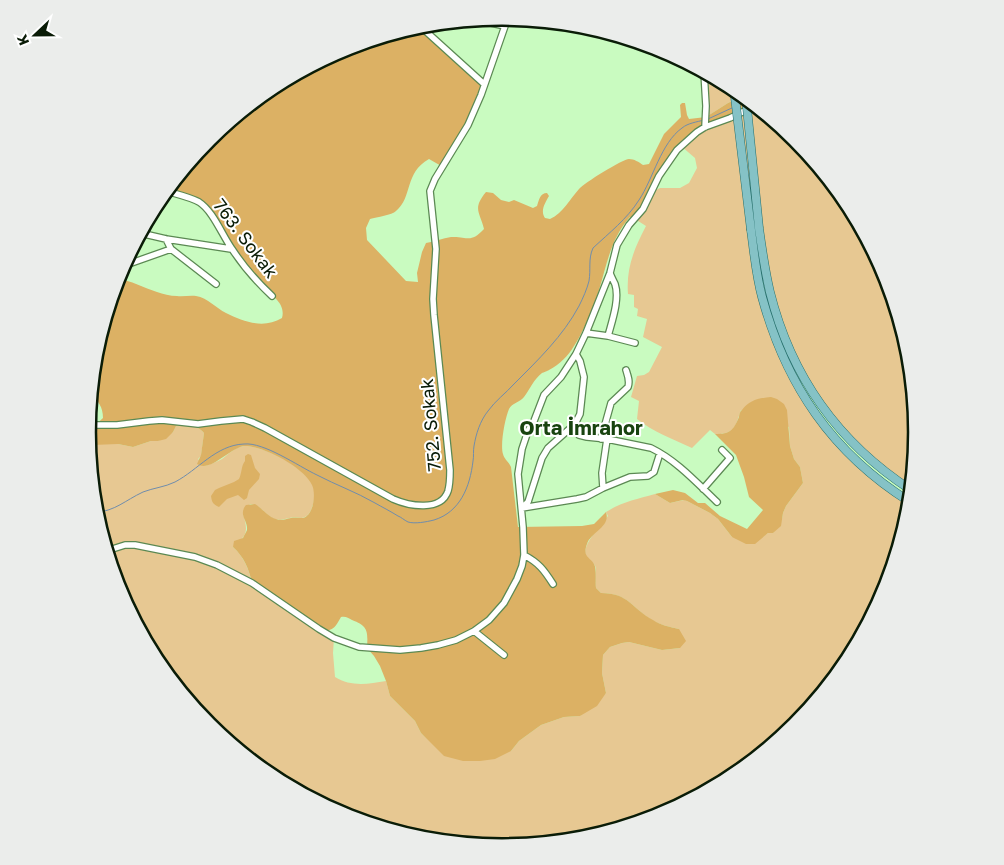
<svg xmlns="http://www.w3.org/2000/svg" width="1004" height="865" font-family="'Golos Text',sans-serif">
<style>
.green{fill:#e7c892}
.forest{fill:#dcb164}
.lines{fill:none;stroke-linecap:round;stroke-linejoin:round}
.stream{stroke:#708dac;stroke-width:1}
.minor-casing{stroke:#5b8953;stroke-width:8}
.major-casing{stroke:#256e6a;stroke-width:9}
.minor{stroke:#fff;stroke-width:5.5}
.major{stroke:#85c2c6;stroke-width:8}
.major-bridge-casing{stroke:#256e6a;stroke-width:9;stroke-linecap:butt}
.major-bridge{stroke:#85c2c6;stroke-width:8}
.labels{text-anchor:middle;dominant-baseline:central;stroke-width:4;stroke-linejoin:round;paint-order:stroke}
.street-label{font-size:18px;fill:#0a1c07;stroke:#fff}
.quarter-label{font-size:20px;font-weight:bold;fill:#18430f;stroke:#fff}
.rim{fill:none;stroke:#0a1c07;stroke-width:2.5}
</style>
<rect width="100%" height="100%" fill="#c9fbc0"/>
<!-- green -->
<path class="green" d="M704,72L733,88L743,96L728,103L706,117Z
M755,106L796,139L847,202L886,274L909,352L917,433L911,490L868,457L821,405L779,321L758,220L750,221L756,268L781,354L837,442L910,502L909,514L885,592L847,663L795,726L732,778L661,816L583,840L502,847L421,839L343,816L271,777L208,726L157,663L118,591L95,513L88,444H118L133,447L151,441H158L173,432L176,426C185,423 198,425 204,433L201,456L198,459L205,466C210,464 217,462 222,459C230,453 235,447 245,446C264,446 305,467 313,485C315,491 315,501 312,507C311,512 307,517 302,518C299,518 297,517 294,517C288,518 282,521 275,519C265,516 261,504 250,504L243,513C248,532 248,534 233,547C244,557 249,569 252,584L334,638L333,653L335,677C351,687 368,684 386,681L390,696L415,721L421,733L433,744L511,751L519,741L541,725L564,717L580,716L606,693L602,673L603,655L610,647L622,643L629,642L662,650L680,648L679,629C670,627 660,625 652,620C632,608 628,593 601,593L596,588C595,581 596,575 596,569C595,562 589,561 586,556C581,546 601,525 608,516L606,512C622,502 637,499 655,494L670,503L684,500L687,501L710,513L718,519L732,537H762L768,533H773L782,519L783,513L786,506L803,483L800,467L794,459L790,446L789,427L741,410C735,427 735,434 715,434L710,430L692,448C673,439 653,432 637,419L639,401L631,397L637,376L644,375L649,372L662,347L643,337L647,319L637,316L638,309L634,307V295L628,294C626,268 634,249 646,226L635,219L650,193L660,188H680L689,183L697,168L695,158L681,146L697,132Z"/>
<!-- forest -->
<path class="forest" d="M420,26L483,85L481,95L443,167L429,159C404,173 413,197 396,211C392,215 377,217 370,219L366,228L367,240L406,281L418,282L417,273L422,252L426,243C434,242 443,238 451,237C468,236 470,244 484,229C480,212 472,209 486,192L493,193L501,200L509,202L514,200L533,208L537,206C539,200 540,193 547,193L549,196C545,203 540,211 545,218L550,219C563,213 570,199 579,189C584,183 623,159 629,159C634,159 639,162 643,165L649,164L664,134L681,117L680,105L682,103H685L687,115L689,119L706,117L728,103L743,96L755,106L705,127L677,150L635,219L630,217C611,238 607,264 599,290C594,306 583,333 574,346C568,356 560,364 549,370C549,370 543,373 542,373C534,379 530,389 524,397C520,402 512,403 509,409C505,418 500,445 503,454C504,459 509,462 511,467L518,527L582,526L594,524L606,512C611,527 591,532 587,544C582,557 590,557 594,564C597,569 595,582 596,588L601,593C629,593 631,608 653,620C660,625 670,627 679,629L686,641L680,648L662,650L629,642L622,643L610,647L603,655L602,673L606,693L597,706L580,716L564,717L541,725L519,741L511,751L495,759L480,761H463L444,756L421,733L415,721L390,696L386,681L380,666L374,656L367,648C368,631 368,626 352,620C348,618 346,616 341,617C334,629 333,632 319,629L252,583C249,569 244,557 233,547L234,541L243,538C244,535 246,533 247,530C248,520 238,515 246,505L255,504C262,508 268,517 276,519C281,521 286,519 291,518C295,517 299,518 303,518C314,515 316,493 312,485C304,467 263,446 245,446C230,447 211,473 197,464L201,455L204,433C198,425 185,423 176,426L173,432L166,439L158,441H151L133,447L118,444L93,445L88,442L87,429L92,428L103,418C103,407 98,401 91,393L95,351L117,279C131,280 144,288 157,292C163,294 170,296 177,296C183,297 190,295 196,296C208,298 216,308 226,313C244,322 264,329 282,318C286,303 272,296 262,287L205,207L166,191L209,139L272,87L343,49Z
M771,397L777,399L784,404L787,410L790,446L794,459L800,467L803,483L786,506L783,513L781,526L773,533H768L755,544H746L732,537L718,519L710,513L687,501L683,500L670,503L655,494L673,490L685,493L698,503H705L720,516L747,529L763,510L749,497L744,477L736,455L715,434C730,434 733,431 739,417C739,415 740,411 742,410C749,400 760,398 771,397Z
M248,454L251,455L255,468L260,474L259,479L249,490L247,498L244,500L238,495L227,499L219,507C213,504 212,503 211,496L215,490L219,488L234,482L239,479C242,473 241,466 245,461V456Z"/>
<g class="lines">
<!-- stream -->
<path class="stream" d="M708,119L734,107
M95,513C117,510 124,501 143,492C153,488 165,487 175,482C198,470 216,445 244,444C264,442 298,466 317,475C336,485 356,492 375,503C382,507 390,511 398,516C401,517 404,520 408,522C415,524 426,522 434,520C460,512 470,487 473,461C474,456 473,451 474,446C476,434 480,421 488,411C495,401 506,393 514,384C538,360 563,336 579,306C583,298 587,289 589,281C591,269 588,259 593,248C609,233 627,219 639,200C653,179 661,143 682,128C688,123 697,122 704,120"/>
<!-- minor casing -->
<g class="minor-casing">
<path id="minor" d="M477,20L505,26
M420,26L484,84
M704,72L706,106L705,127
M166,191C176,194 190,197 199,202C213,211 222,235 232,249C243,266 257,282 272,296
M140,233L166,239L231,249
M171,249L216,284
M123,266L171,249L166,239
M586,333L608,336L635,343
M608,336C612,321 620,299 615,284C613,280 611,276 610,273
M88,425H117L149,421L162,420L198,424L221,421L243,419L252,422L265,428L393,499C409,506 441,512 448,491C450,484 450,477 450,470L434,315L433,299L436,249L430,191L435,179L468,125L481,95L505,26L510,18
M573,427L579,435L587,437L607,439L651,448C676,460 696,482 717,502
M601,439L611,403L628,387C630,381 628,376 626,370
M603,488L602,473L607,439
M703,489L730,458L722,450
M522,508L528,502L542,458L548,448L575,424L580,414L584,377L580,361L576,354
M522,508L577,499L586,497L603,488L630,477L648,476L654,472L660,453
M106,551L125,545H135L195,557L217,565L252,583L319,629L334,638L359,647L400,650L421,648L438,645L456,640L474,631L489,620L504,603L517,579L522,566L524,555L523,527L518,474L522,449L528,431L534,421L544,395L561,377L576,354L586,333L610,273L617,245L629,225L643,209L659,176L677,150L697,132L705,127L730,118L755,106
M524,555C539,563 544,570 553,584
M474,631L504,655"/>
</g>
<!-- major casing -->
<g class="major-casing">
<path id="major" d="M759,228C762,250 765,271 770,292C791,376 839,443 911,490
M751,230C754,252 756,275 762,297C786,385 832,453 910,502"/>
</g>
<!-- minor -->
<use href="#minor" class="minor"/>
<!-- major -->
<use href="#major" class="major"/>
<!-- major-bridge casing -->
<g class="major-bridge-casing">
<path id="major-bridge" d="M734,89L751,230
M746,98L759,228"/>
</g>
<!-- major-bridge -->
<use href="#major-bridge" class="major-bridge"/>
</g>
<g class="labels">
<!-- street labels -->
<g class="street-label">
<text transform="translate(246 238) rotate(53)">763. Sokak</text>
<text transform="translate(430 425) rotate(-95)">752. Sokak</text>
</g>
<!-- quarter labels -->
<g class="quarter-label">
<text x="581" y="427">Orta İmrahor</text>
</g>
</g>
<!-- crop -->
<path d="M0 0H1004V865H0ZM96 432a406 406 0 1 1 812 0a406 406 0 1 1-812 0Z" fill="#ebedeb" fill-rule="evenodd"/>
<path class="rim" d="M96 432a406 406 0 1 1 812 0a406 406 0 1 1-812 0Z"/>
<!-- north arrow -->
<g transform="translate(35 35) rotate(248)" stroke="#ffffff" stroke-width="4" paint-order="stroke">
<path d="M0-4L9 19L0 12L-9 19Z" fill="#0a1c07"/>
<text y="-8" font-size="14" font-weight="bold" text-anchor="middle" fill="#0a1c07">K</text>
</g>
</svg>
